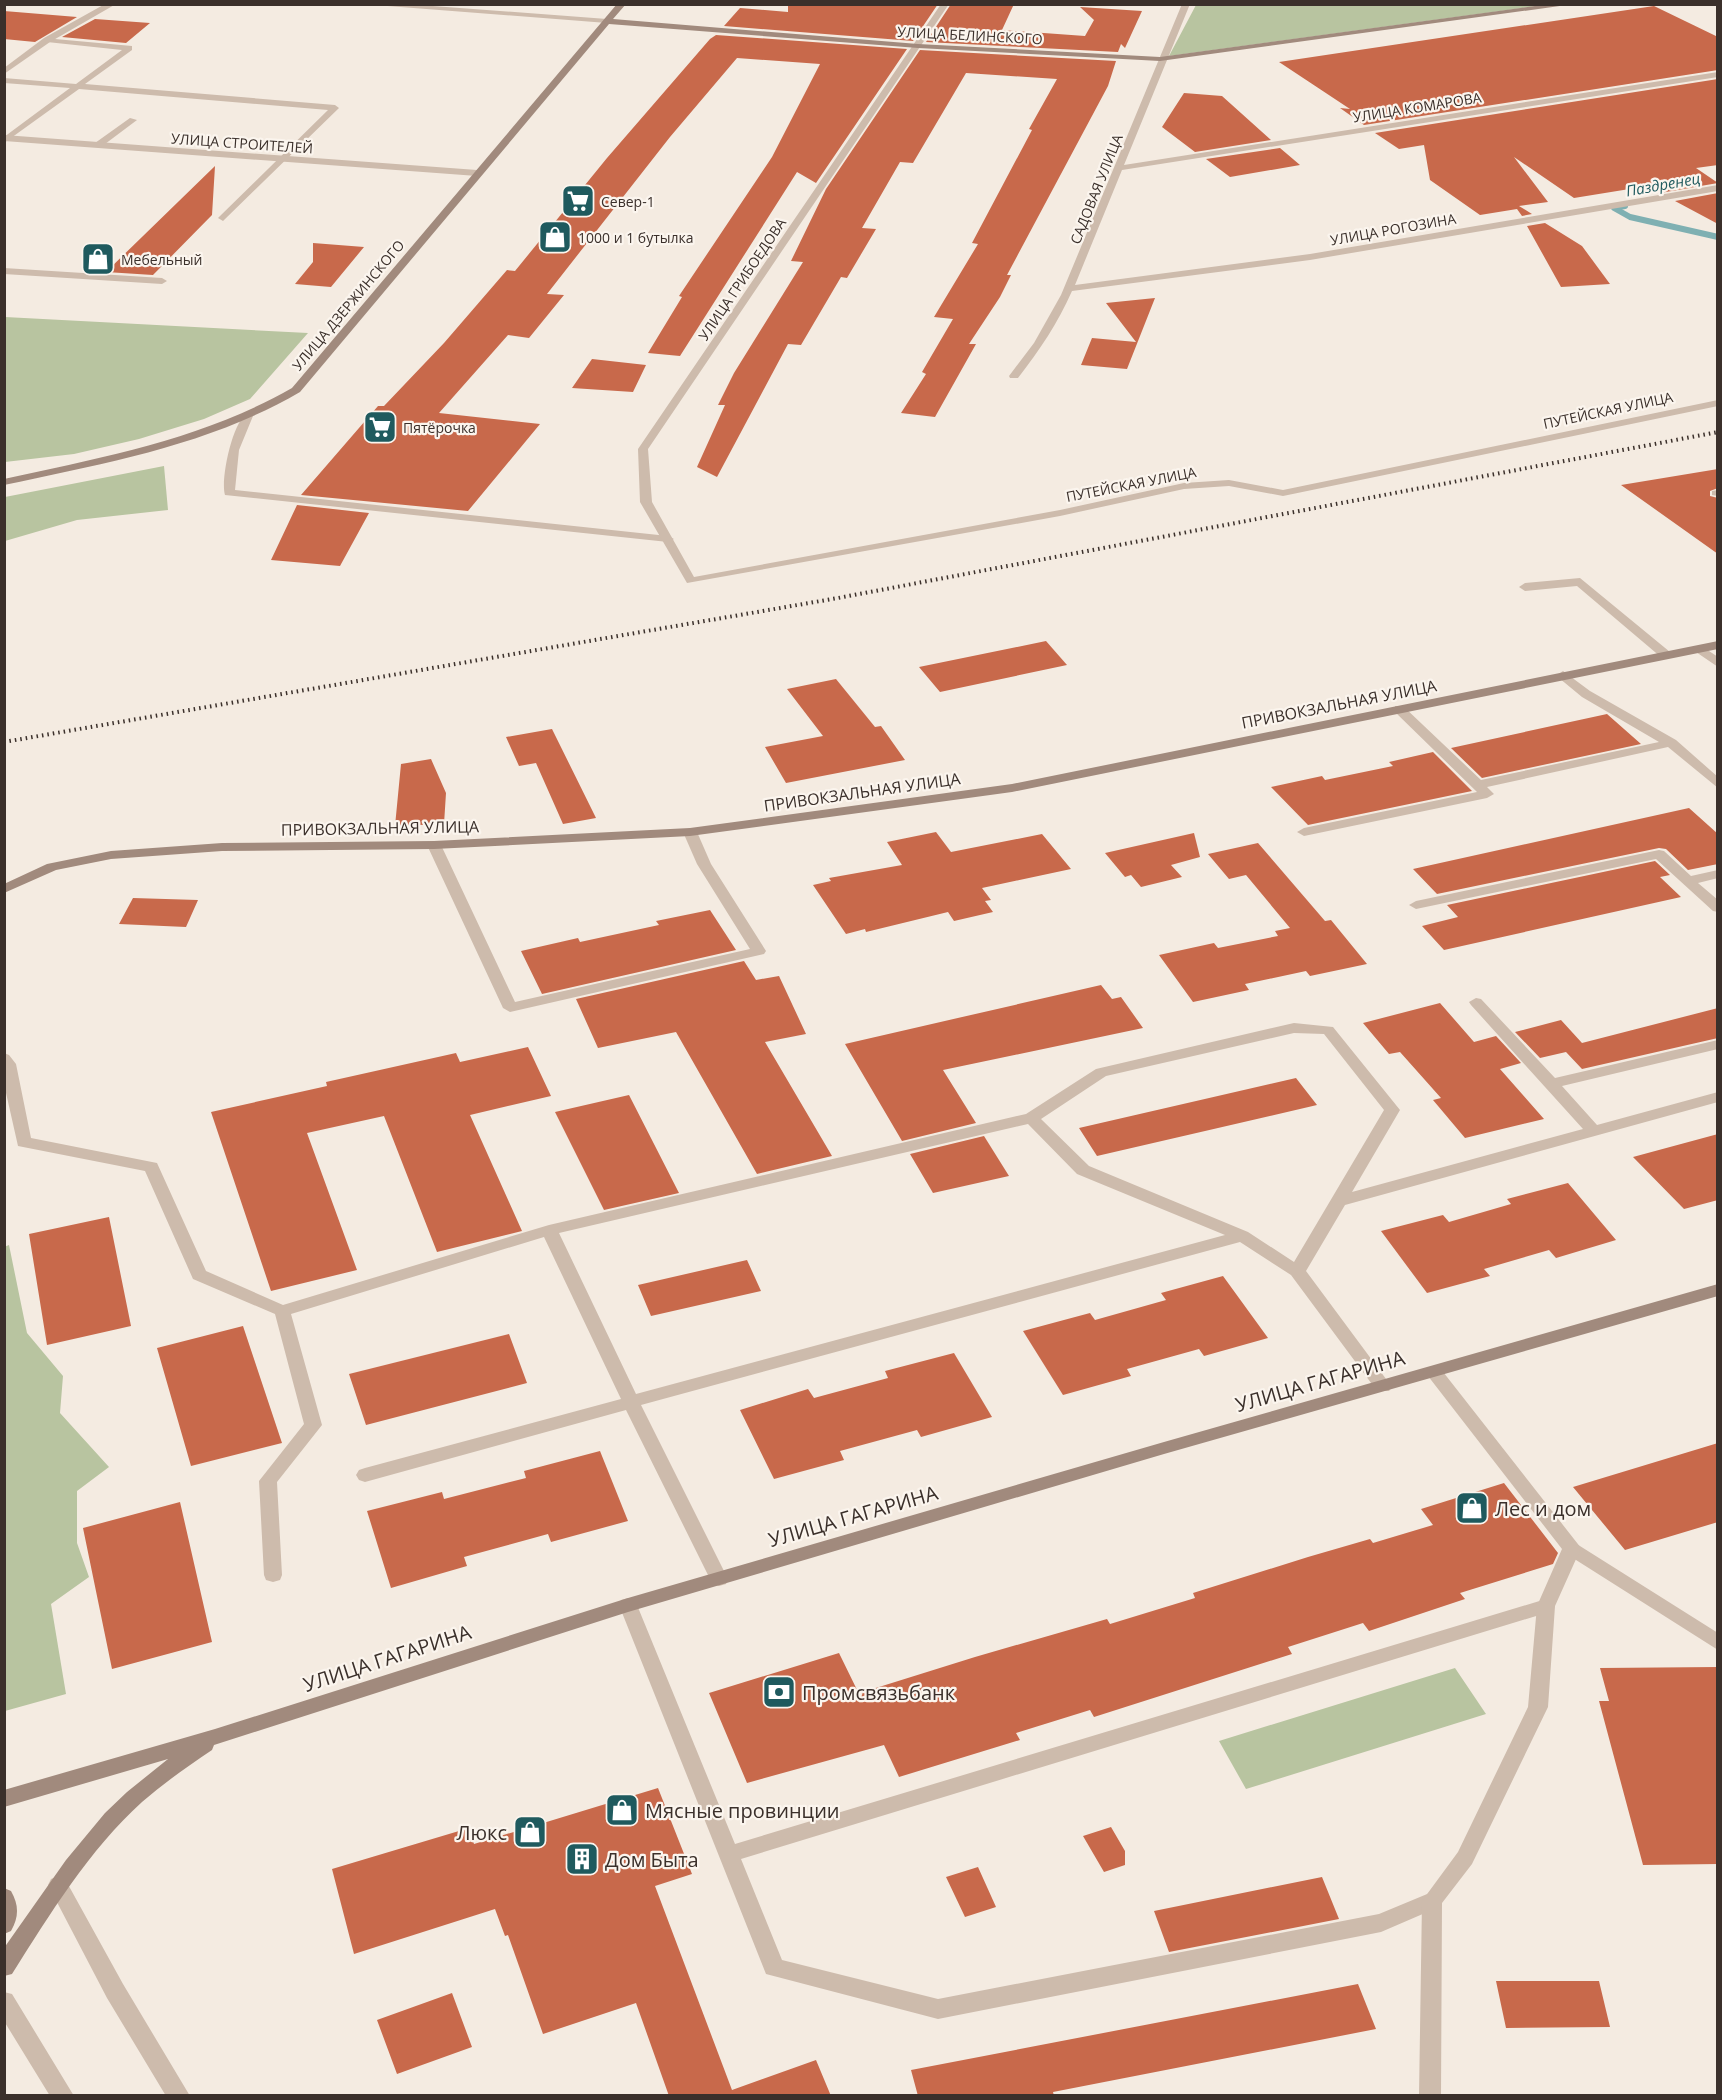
<svg xmlns="http://www.w3.org/2000/svg" width="1722" height="2100" font-family="'Open Sans',sans-serif">
<style>
.green{fill:#b8c4a0}
.lines{fill:none;stroke-linecap:round;stroke-linejoin:round}
.stream{stroke:#7fb0b2;stroke-width:6}
.building{fill:#c8694b}
.lane{fill:#cdbbac;fill-rule:evenodd}
.street{fill:#cdbbac;fill-rule:evenodd}
.secondary{fill:#a18a7d;fill-rule:evenodd}
.rail{stroke:#3b302b;stroke-width:4;stroke-dasharray:1.5 4;stroke-linecap:butt}
.labels{text-anchor:middle;dominant-baseline:central;stroke-width:4.5;stroke-linejoin:round;paint-order:stroke}
.far-street-label{font-size:14px;fill:#3b302b;stroke:#fbf5ee}
.far-poi-label{font-size:14px;fill:#3b302b;stroke:#fbf5ee;text-anchor:start}
.far-water-label{font-size:15px;font-style:italic;fill:#1f5a5e;stroke:#fbf5ee}
.street-label{font-size:16px;fill:#3b302b;stroke:#fbf5ee}
.near-street-label{font-size:20px;fill:#3b302b;stroke:#fbf5ee}
.near-poi-label{font-size:20px;fill:#3b302b;stroke:#fbf5ee;text-anchor:start}
</style>
<rect width="100%" height="100%" fill="#f4ebe1"/>
<!-- green -->
<path class="green" d="M1196,5V4L1545,5L1169,56Z
M4,317H5L308,333L250,399L204,419L139,439L74,454L5,462Z
M164,466L168,510L77,520L5,541V497Z
M9,1245L27,1333L63,1376L60,1413L109,1467L77,1491V1543L89,1577L51,1604L66,1694L5,1711L4,1247Z
M1455,1668L1486,1714L1246,1789L1219,1741Z"/>
<g class="lines">
<!-- stream -->
<path class="stream" d="M1625,206L1614,208L1630,217L1718,237"/>
</g>
<!-- building -->
<path class="building" d="M788,4H938L913,41L724,26L740,8L788,12Z
M951,4H1014L1002,30L1085,36L1094,20L1080,7L1142,11L1125,48L1121,44L1118,52L926,42Z
M1654,6L1718,37V70L1364,125L1340,108L1350,109L1279,62Z
M4,11L77,17L35,42L4,39Z
M95,19L150,23L126,43L62,37Z
M716,35L907,49L816,183L797,172L680,356L648,353L682,297L679,296L772,157L820,64L737,58L670,137L547,294L564,295L529,338L508,335L439,413L540,424L468,511L301,495L378,406H384L444,343L507,270L515,271L607,158L710,39Z
M920,50L1116,61L1108,86L1007,275H1011L1000,297L969,344H976L935,417L901,413L926,374L922,372L953,319L934,317L978,244L972,243L1032,130L1029,129L1057,79L966,73L913,163L900,162L862,228L876,229L847,278L841,277L801,345L788,344L717,477L697,467L725,405H718L734,373L803,262L791,261L826,189Z
M1718,79V165L1696,168L1718,183L1660,193L1648,186L1574,198L1514,157L1548,202L1519,206L1532,214L1522,216L1517,209L1480,215L1430,180L1424,145L1399,149L1375,133Z
M1184,93L1222,96L1271,140L1195,152L1162,127Z
M1280,148L1300,165L1230,177L1206,159Z
M215,166L212,215L153,275L106,272Z
M1718,193V224L1675,201Z
M1545,223L1582,246L1610,284L1561,287L1527,226Z
M313,243L364,247L331,287L295,284L313,262Z
M1155,298L1127,369L1081,365L1092,338L1136,342L1106,303Z
M592,359L646,365L633,392L572,388Z
M1718,469V488L1710,491V496L1718,498V554L1621,485Z
M297,505L369,513L340,566L271,560Z
M1046,641L1067,665L940,692L919,667Z
M836,679L875,727L881,726L905,760L786,783L765,747L823,736L787,689Z
M1607,714L1641,744L1482,778L1451,748Z
M552,729L596,818L563,824L536,763L519,766L506,737Z
M1433,752L1472,791L1308,825L1271,787L1322,776L1325,780L1393,766L1389,762Z
M431,759L446,793L444,824L395,826L401,764Z
M1689,808L1718,834V864L1688,870L1666,849L1659,848L1437,894L1413,869Z
M936,832L951,852L1042,834L1071,869L982,888L991,900L985,901L993,912L954,921L948,912L866,932L865,929L846,934L813,885L831,881L829,878L902,865L887,842Z
M1194,833L1200,857L1171,865L1182,877L1141,887L1131,875L1125,877L1105,853Z
M1258,843L1325,921L1331,920L1367,964L1310,976L1306,971L1245,984L1249,990L1193,1002L1159,955L1214,943L1218,948L1278,936L1275,931L1290,928L1246,875L1229,879L1208,854Z
M1655,861L1670,875L1660,877L1681,897L1444,950L1422,926L1458,917L1447,905Z
M133,898L198,900L186,927L119,924Z
M710,910L736,950L542,994L521,951L578,938L580,942L659,925L656,921Z
M744,961L756,980L779,976L806,1034L765,1042L832,1156L757,1174L676,1032L598,1048L576,999Z
M1101,985L1112,999L1121,997L1143,1028L943,1070L976,1123L902,1141L845,1044Z
M1440,1003L1474,1042L1496,1036L1521,1063L1500,1069L1544,1119L1465,1138L1433,1100L1441,1098L1400,1052L1389,1054L1363,1023Z
M1718,1008V1038L1582,1069L1566,1052L1540,1058L1515,1032L1561,1020L1582,1043Z
M528,1047L551,1096L470,1115L522,1231L437,1252L384,1116L307,1133L357,1270L271,1291L211,1112L327,1086L326,1082L456,1053L460,1062Z
M1296,1078L1317,1105L1097,1156L1079,1128Z
M629,1095L679,1193L604,1210L555,1112Z
M1718,1134V1200L1684,1209L1633,1157Z
M984,1136L1009,1176L933,1193L910,1154Z
M1568,1183L1616,1240L1556,1258L1549,1250L1484,1269L1490,1276L1427,1293L1381,1231L1443,1215L1449,1222L1511,1204L1507,1199Z
M109,1217L131,1326L47,1345L29,1234Z
M747,1260L761,1291L651,1316L638,1285Z
M1223,1276L1268,1338L1204,1356L1199,1349L1127,1369L1131,1376L1063,1395L1023,1331L1090,1313L1095,1320L1166,1300L1161,1293Z
M243,1326L282,1443L191,1466L157,1348Z
M509,1334L527,1383L366,1425L349,1374Z
M954,1353L992,1417L921,1437L917,1430L840,1451L844,1460L774,1479L740,1410L808,1389L814,1398L888,1378L885,1371Z
M1718,1443V1522L1625,1550L1573,1487Z
M600,1451L628,1521L551,1542L548,1534L464,1557L467,1566L391,1588L367,1511L442,1492L444,1499L526,1478L524,1471Z
M1504,1483L1558,1553L1553,1564L1460,1593L1465,1599L1369,1631L1363,1623L1288,1647L1292,1654L1094,1717L1090,1710L1016,1733L1020,1740L899,1777L884,1745L747,1783L709,1693L839,1653L861,1698L863,1692L975,1657L1107,1619L1110,1624L1195,1598L1193,1593L1308,1557L1370,1539L1373,1543L1433,1525L1421,1509Z
M180,1502L212,1642L112,1669L83,1528Z
M1718,1667V1864L1643,1865L1599,1701H1609L1600,1668Z
M658,1788L692,1874L655,1886L732,2090L816,2060L831,2096H669L636,2003L543,2034L508,1935L505,1936L495,1909L354,1954L332,1869L469,1828L474,1844Z
M1111,1827L1125,1851V1865L1104,1872L1083,1836Z
M978,1867L996,1907L965,1917L946,1877Z
M1322,1877L1339,1919L1169,1952L1154,1911Z
M1496,1981H1599L1610,2027L1506,2028Z
M1358,1984L1376,2029L1053,2092L1054,2096H918L911,2070Z
M452,1993L472,2047L397,2074L377,2020Z"/>
<g class="lines">
<!-- lane -->
<path class="lane" d="M44,38L132,46V50L85,84L335,105L339,108L223,221L218,218L220,216L328,110L79,89L4,143V137L70,88L4,83V78L76,84L122,50L47,42H44Z
M130,118L137,120L101,147H95V143Z
M4,268L162,278L167,281L162,284L4,274Z
M248,413L253,416L239,450L235,490L668,536L674,539L668,542L225,495C220,480 233,419 248,413Z
M1718,490V496L1712,495V491Z
M1580,578L1670,652V658H1662L1577,586L1525,591L1519,587L1525,583Z
M1700,645L1718,657V667L1696,652L1694,649Z
M1563,671L1590,691L1676,740L1718,777V788L1668,747L1487,787L1494,794L1487,798L1304,836L1297,832L1304,828L1477,792L1395,712V706H1403L1481,780L1659,742L1582,697L1559,678L1557,675Z
M690,828L697,832L711,864L766,951L764,954L510,1012L503,1008L427,845L434,841L441,845L515,1002L750,949L697,864L683,832Z
M1659,850L1664,851L1691,876L1718,870V878L1698,883L1718,900V912L1713,911L1656,859L1416,909L1409,905L1416,901Z
M1476,998L1481,999L1555,1078L1718,1040V1049L1562,1086L1597,1125L1718,1092V1102L1345,1205L1306,1271L1389,1383L1392,1387L1389,1391H1377L1291,1275L1240,1242L641,1405L728,1579L726,1584L719,1586L712,1584L710,1579L626,1410L365,1482L359,1480L356,1475L359,1470L365,1468L621,1399L544,1237L291,1314L322,1425L277,1482L282,1575L280,1580L273,1582L266,1580L264,1575L259,1481L304,1424L275,1314L193,1279L145,1171L18,1146L4,1084V1053L9,1055L16,1064L31,1138L157,1163L206,1271L283,1305L549,1225L1026,1114L1096,1069L1294,1023L1333,1027L1400,1110L1352,1192L1583,1129L1471,1005L1469,1002ZM1294,1033L1324,1034L1384,1110L1294,1262L1248,1232L1089,1166L1041,1119L1106,1076ZM1028,1124L1077,1174L1225,1235L636,1394L559,1233Z
M1572,1541L1718,1633V1650L1565,1553L1563,1548L1565,1543Z
M628,1598L635,1600L637,1605L735,1844L1546,1599L1553,1601L1555,1606L1553,1611L1546,1613L741,1859L782,1960L938,1999L1379,1914L1432,1892L1439,1895L1442,1901L1439,1907L1381,1932L938,2019L766,1974L619,1605L621,1600Z"/>
<!-- street -->
<path class="street" d="M105,4H116L50,42L4,74V68L44,38Z
M362,4H406L607,19L611,21L607,23Z
M941,4H949L648,449L652,502L694,577L1060,510L1184,483L1229,480L1283,490L1718,400V406L1283,496L1229,486L1184,489L1060,516L687,583L640,502L638,449Z
M1182,4H1190L1124,165L1718,72V77L1122,170L1075,285L1310,254L1718,185V191L1310,260L1072,291C1058,323 1039,351 1018,378H1010L1009,376L1034,343L1061,295Z
M4,135L477,170L481,173L477,176L4,141Z
M1434,1366L1440,1368L1581,1548L1555,1606L1548,1707L1472,1864L1442,1903L1441,2096H1419L1422,1901L1458,1852L1528,1707L1537,1606L1562,1549L1428,1376L1425,1372L1428,1368Z
M58,1876L65,1879L123,1984L190,2096H166L107,1998L48,1885L51,1879Z
M4,1992L12,1994L74,2096H50L4,2021Z"/>
<!-- secondary -->
<path class="secondary" d="M617,4H626L613,19L918,44L1160,57L1549,4H1574L1160,61L918,48L609,24L300,392C209,445 106,463 4,485V479C104,457 203,439 292,388Z
M1718,641V649L1012,792L690,836L434,849L222,851L111,859L56,870L4,893V884L47,864L111,851L222,843L434,841L690,828L1012,784Z
M1718,1284V1296L1164,1454L628,1612L214,1745L212,1750C188,1766 164,1783 142,1802C89,1850 50,1914 12,1974L4,1976V1948L66,1860L105,1813L127,1792L168,1759L4,1807V1790L215,1729L628,1598L1164,1442Z
M4,1888L11,1891C19,1905 19,1917 11,1931L4,1934Z"/>
<!-- rail -->
<path class="rail" d="M4,742L838,598L1718,432"/>
</g>
<!-- icons -->
<defs>
<g id="supermarket-square" transform="scale(1.725)"><rect x="-9" y="-9" width="18" height="18" rx="4" fill="#1f5a5e" stroke="#fbf5ee"/><path d="M-6-5.5h2.5l.6 2H6L4.5 2H-2.5L-4.4-4H-6ZM-1.5 3.2a1.3 1.3 0 1 0 .1 0ZM3 3.2a1.3 1.3 0 1 0 .1 0Z" fill="#fff"/></g>
<g id="shop-square" transform="scale(1.725)"><rect x="-9" y="-9" width="18" height="18" rx="4" fill="#1f5a5e" stroke="#fbf5ee"/><path d="M-5-2.5h2.3a2.7 3.5 0 0 1 5.4 0H5L5.5 6h-11ZM-1.5-2.5h3a1.5 2.3 0 0 0-3 0Z" fill="#fff"/></g>
<g id="bank-square" transform="scale(1.725)"><rect x="-9" y="-9" width="18" height="18" rx="4" fill="#1f5a5e" stroke="#fbf5ee"/><path d="M-6-4H6V4H-6ZM0-2.3a2.3 2.3 0 1 0 0 4.6a2.3 2.3 0 1 0 0-4.6Z" fill="#fff"/></g>
<g id="building-square" transform="scale(1.725)"><rect x="-9" y="-9" width="18" height="18" rx="4" fill="#1f5a5e" stroke="#fbf5ee"/><path d="M-4-6H4V6H1V3H-1V6H-4ZM-2.5-4.3h1.7v1.8h-1.7ZM.8-4.3h1.7v1.8H.8ZM-2.5-1h1.7V.8h-1.7ZM.8-1h1.7V.8H.8Z" fill="#fff"/></g>
</defs>
<g fill-rule="evenodd">
<use href="#supermarket-square" x="578" y="201"/>
<use href="#shop-square" x="555" y="237"/>
<use href="#shop-square" x="98" y="259"/>
<use href="#supermarket-square" x="380" y="427"/>
<use href="#shop-square" x="1472" y="1508"/>
<use href="#bank-square" x="779" y="1692"/>
<use href="#shop-square" x="622" y="1810"/>
<use href="#shop-square" x="530" y="1832"/>
<use href="#building-square" x="582" y="1859"/>
</g>
<g class="labels">
<!-- far-street labels -->
<g class="far-street-label">
<text transform="translate(970 35) rotate(3)">УЛИЦА БЕЛИНСКОГО</text>
<text transform="translate(1417 107) rotate(-9)">УЛИЦА КОМАРОВА</text>
<text transform="translate(242 143) rotate(4)">УЛИЦА СТРОИТЕЛЕЙ</text>
<text transform="translate(1096 189) rotate(-68)">САДОВАЯ УЛИЦА</text>
<text transform="translate(1393 229) rotate(-10)">УЛИЦА РОГОЗИНА</text>
<text transform="translate(742 279) rotate(-56)">УЛИЦА ГРИБОЕДОВА</text>
<text transform="translate(348 305) rotate(-50)">УЛИЦА ДЗЕРЖИНСКОГО</text>
<text transform="translate(1608 410) rotate(-12)">ПУТЕЙСКАЯ УЛИЦА</text>
<text transform="translate(1131 484) rotate(-11)">ПУТЕЙСКАЯ УЛИЦА</text>
</g>
<!-- far-poi labels -->
<g class="far-poi-label">
<text x="601" y="201">Север-1</text>
<text x="578" y="237">1000 и 1 бутылка</text>
<text x="121" y="259">Мебельный</text>
<text x="403" y="427">Пятёрочка</text>
</g>
<!-- far-water labels -->
<g class="far-water-label">
<text transform="translate(1663 184) rotate(-10)">Паздренец</text>
</g>
<!-- street labels -->
<g class="street-label">
<text transform="translate(1339 704) rotate(-11)">ПРИВОКЗАЛЬНАЯ УЛИЦА</text>
<text transform="translate(862 792) rotate(-8)">ПРИВОКЗАЛЬНАЯ УЛИЦА</text>
<text transform="translate(380 828) rotate(-1)">ПРИВОКЗАЛЬНАЯ УЛИЦА</text>
</g>
<!-- near-street labels -->
<g class="near-street-label">
<text transform="translate(1320 1381) rotate(-16)">УЛИЦА ГАГАРИНА</text>
<text transform="translate(853 1516) rotate(-16)">УЛИЦА ГАГАРИНА</text>
<text transform="translate(387 1658) rotate(-18)">УЛИЦА ГАГАРИНА</text>
</g>
<!-- near-poi labels -->
<g class="near-poi-label">
<text x="1495" y="1508">Лес и дом</text>
<text x="802" y="1692">Промсвязьбанк</text>
<text x="645" y="1810">Мясные провинции</text>
<text x="507" y="1832" text-anchor="end">Люкс</text>
<text x="605" y="1859">Дом Быта</text>
</g>
</g>
<!-- border -->
<rect width="1722" height="2100" fill="none" stroke="#3b302b" stroke-width="12"/>
</svg>
